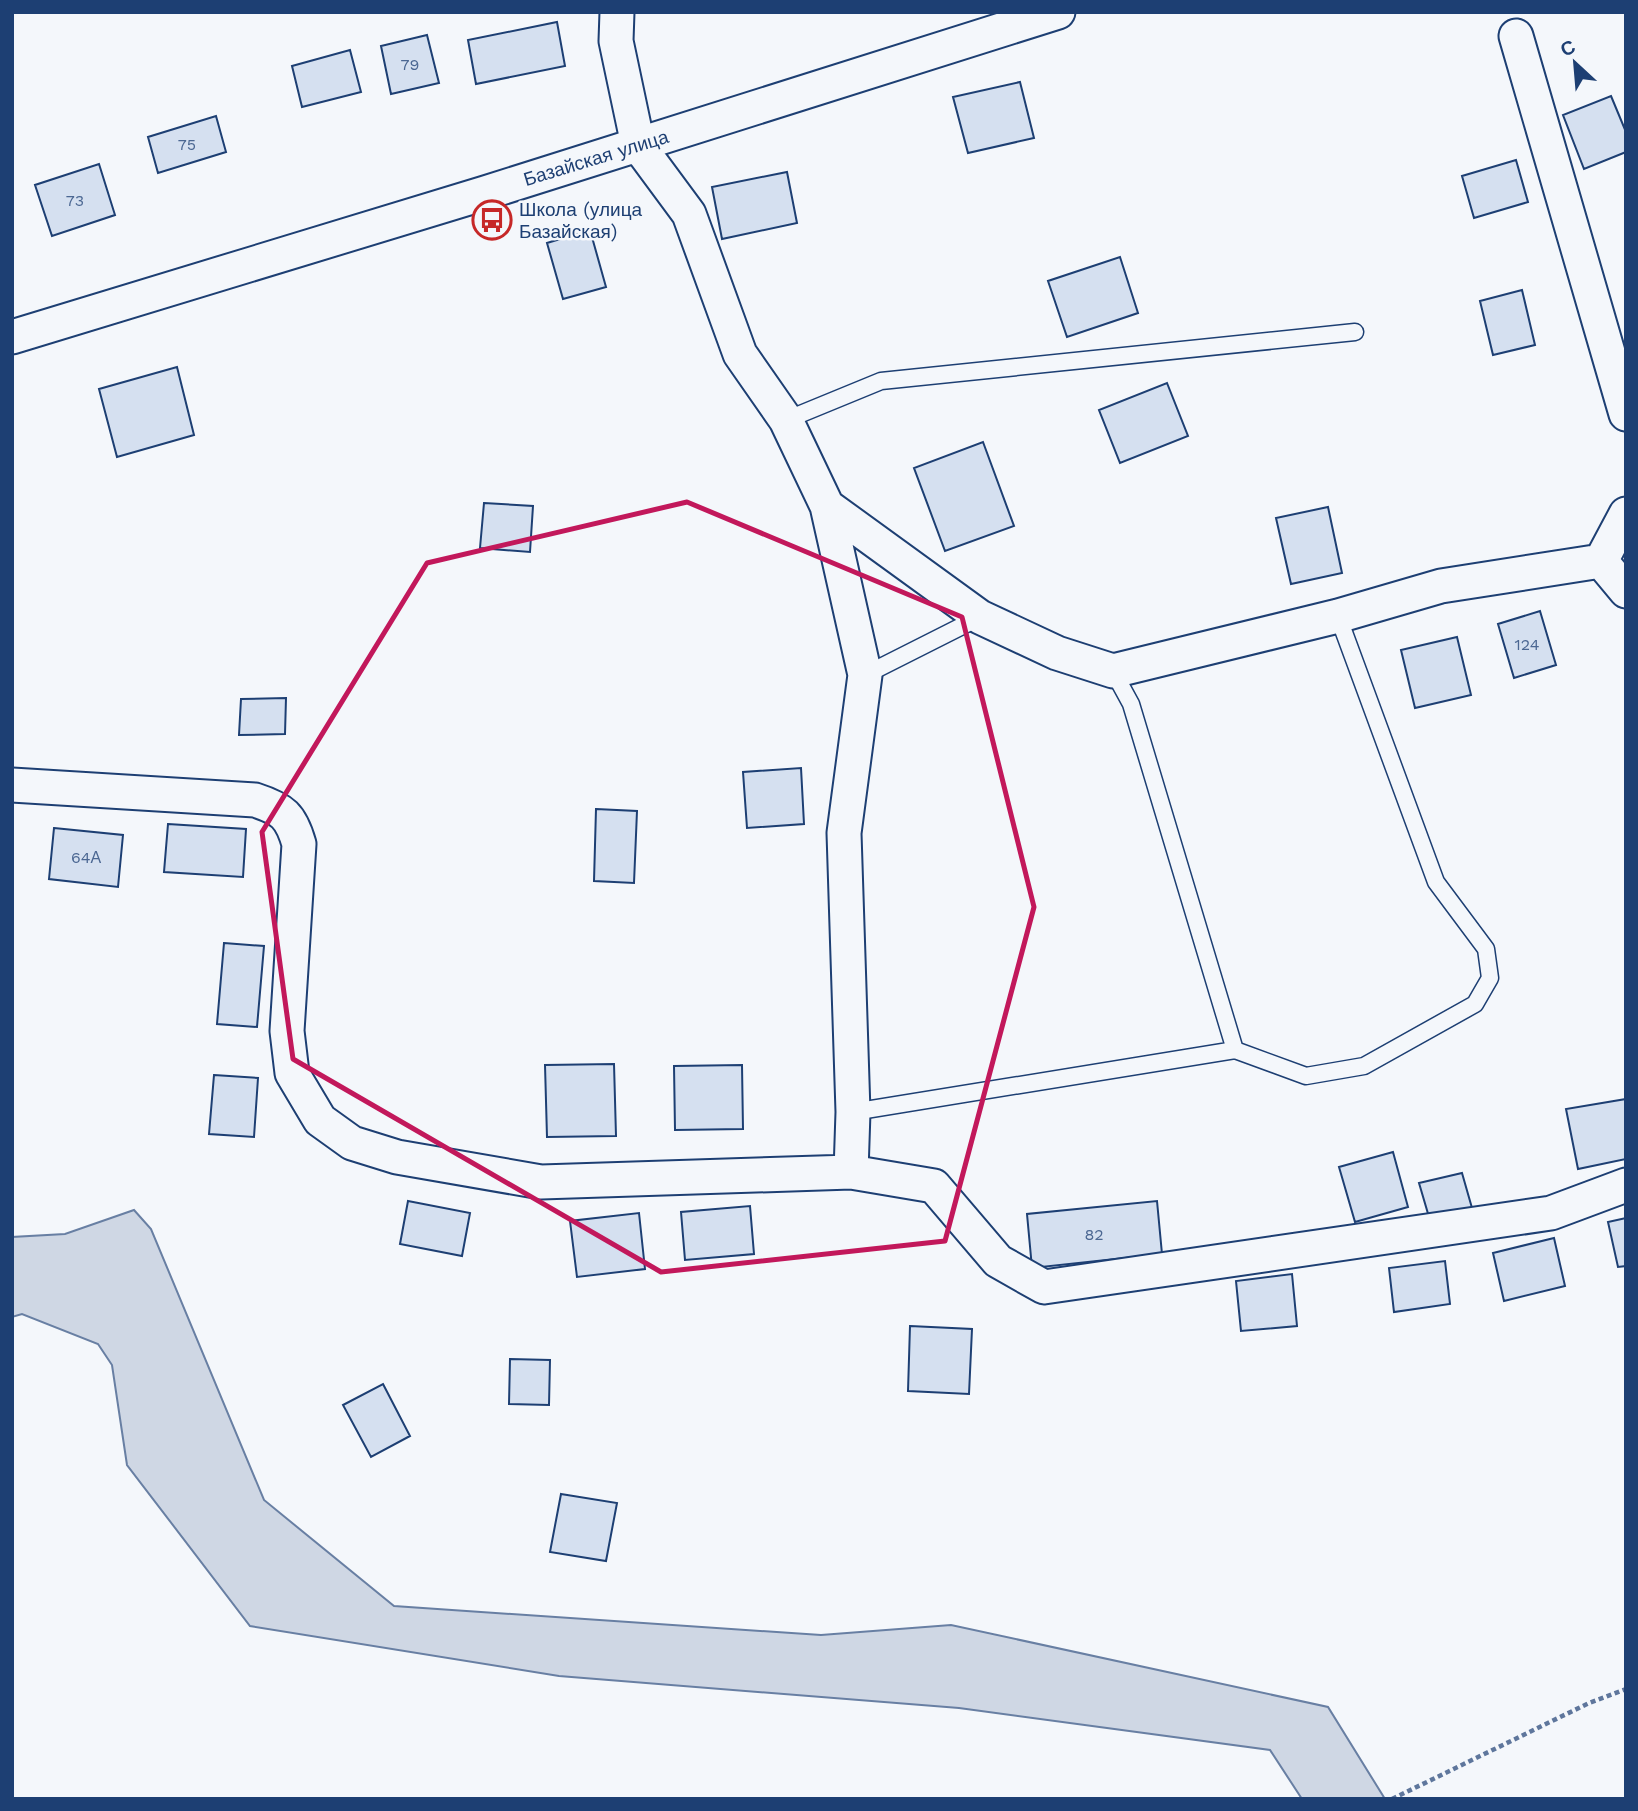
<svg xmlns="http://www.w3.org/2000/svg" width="1638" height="1811" font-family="'Work Sans',sans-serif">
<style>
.water{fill:#cfd7e4;stroke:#687fa3;stroke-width:2}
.building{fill:#d5e0f0;stroke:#1d3f73;stroke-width:2}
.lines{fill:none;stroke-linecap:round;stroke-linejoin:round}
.service-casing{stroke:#1d3f73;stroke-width:19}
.minor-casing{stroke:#1d3f73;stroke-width:37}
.path{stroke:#5e769c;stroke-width:4.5;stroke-dasharray:5 3.5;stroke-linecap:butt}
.service{stroke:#f4f7fb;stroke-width:16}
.minor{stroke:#f4f7fb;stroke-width:33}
.marked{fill:none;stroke:#c2185b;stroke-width:5;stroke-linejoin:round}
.labels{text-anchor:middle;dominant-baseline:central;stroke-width:5;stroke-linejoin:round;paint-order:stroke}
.number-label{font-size:16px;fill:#4b6792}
.street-label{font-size:19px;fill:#1d3f73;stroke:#f4f7fb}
.poi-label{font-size:19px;fill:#1d3f73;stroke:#f4f7fb;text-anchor:start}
</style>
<rect width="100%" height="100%" fill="#f4f7fb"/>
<!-- water -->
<path class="water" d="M134,1210L151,1229L264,1500L394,1606L821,1635L951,1625L1328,1707L1385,1799H1302L1270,1750L959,1708L559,1676L250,1626L127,1465L112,1365L98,1344L22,1314L12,1317V1237L65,1234Z"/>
<!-- building -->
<path class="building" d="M557,22L565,66L476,84L468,40Z
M427,35L439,83L391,94L381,46Z
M350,50L361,92L302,107L292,66Z
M1020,82L1034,138L968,153L953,97Z
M1611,96L1626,132V152L1584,169L1563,115Z
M216,116L226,152L158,173L148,137Z
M1516,160L1528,202L1474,218L1462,176Z
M99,164L115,215L52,236L35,185Z
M787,172L797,223L722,239L712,187Z
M590,230L606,287L563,299L547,243Z
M1120,257L1138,313L1067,337L1048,281Z
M1522,290L1535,345L1493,355L1480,301Z
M177,367L194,435L117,457L99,389Z
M1167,383L1188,436L1120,463L1099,410Z
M983,442L1014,526L945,551L914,468Z
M484,503L533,506L530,552L480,548Z
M1328,507L1342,573L1291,584L1276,518Z
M1540,611L1556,665L1514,678L1498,624Z
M1457,637L1471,695L1415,708L1401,650Z
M286,698L285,734L239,735L241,699Z
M801,768L804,824L747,828L743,772Z
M596,809L637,811L634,883L594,881Z
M168,824L246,829L243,877L164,872Z
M54,828L123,835L118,887L49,879Z
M224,943L264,946L257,1027L217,1024Z
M614,1064L616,1136L547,1137L545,1065Z
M742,1065L743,1129L675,1130L674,1066Z
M214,1075L258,1078L254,1137L209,1134Z
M1626,1099V1159L1578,1169L1566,1109Z
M1393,1152L1408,1207L1355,1222L1339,1167Z
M1462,1173L1472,1208L1429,1217L1419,1183Z
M408,1201L470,1213L462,1256L400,1244Z
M1157,1201L1162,1254L1032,1268L1027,1214Z
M750,1206L754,1254L685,1260L681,1212Z
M639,1213L645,1269L577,1277L570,1221Z
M1626,1218V1266L1618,1267L1608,1222Z
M1554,1238L1565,1286L1504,1301L1493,1253Z
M1445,1261L1450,1304L1394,1312L1389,1268Z
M1292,1274L1297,1326L1241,1331L1236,1281Z
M910,1326L972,1329L969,1394L908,1391Z
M510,1359L550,1360L549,1405L509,1404Z
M383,1384L410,1436L371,1457L343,1405Z
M561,1494L617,1503L606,1561L550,1552Z"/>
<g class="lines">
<!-- service casing -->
<g class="service-casing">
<path id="service" d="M786,420L881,381L1355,332
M1113,671L1131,704L1235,1050L1306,1076L1364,1066L1475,1004L1490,978L1486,949L1436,882L1338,616
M865,675L980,617
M853,1112L1235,1050"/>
</g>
<!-- minor casing -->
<g class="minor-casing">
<path id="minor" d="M617,12L616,41L638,145L689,214L740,354L786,420L827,506L865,675L844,833L853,1112L851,1172L934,1186L998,1261L1044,1287L1551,1213L1626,1185
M1516,36L1626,414
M12,337L485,193L1058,12
M827,506L980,617L1057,653L1113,671L1338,616L1441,586L1601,561
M1626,514L1601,561L1626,591
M12,785L255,800C283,809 291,816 299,844L287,1031L292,1073L320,1120L352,1143L397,1157L541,1182L851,1172"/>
</g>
<!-- path -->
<path class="path" d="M1392,1799L1589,1703L1626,1689"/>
<!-- service -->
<use href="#service" class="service"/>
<!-- minor -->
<use href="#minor" class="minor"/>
</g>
<!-- marked area -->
<path class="marked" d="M687,502L962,617L1034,907L945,1241L661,1272L293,1059L262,832L427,563Z"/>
<!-- icons -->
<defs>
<g id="bus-ring" transform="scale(2.0125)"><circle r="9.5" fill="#f4f7fb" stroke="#c62828" stroke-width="1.5"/><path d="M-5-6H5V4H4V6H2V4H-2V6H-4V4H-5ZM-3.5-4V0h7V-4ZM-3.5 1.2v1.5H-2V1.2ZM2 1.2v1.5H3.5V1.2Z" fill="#c62828"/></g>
</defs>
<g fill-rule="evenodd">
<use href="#bus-ring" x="492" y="220"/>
</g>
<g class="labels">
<!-- number labels -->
<g class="number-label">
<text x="410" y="64">79</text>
<text x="187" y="144">75</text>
<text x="75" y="200">73</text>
<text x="1527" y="644">124</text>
<text x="86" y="857">64А</text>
<text x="1094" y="1234">82</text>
</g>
<!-- street labels -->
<g class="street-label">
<text transform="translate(596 158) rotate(-17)">Базайская улица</text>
</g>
<!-- poi labels -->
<g class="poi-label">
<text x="519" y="209">Школа (улица<tspan x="519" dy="22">Базайская)</tspan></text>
</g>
</g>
<!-- border -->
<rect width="1638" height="1811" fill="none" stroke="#1d3f73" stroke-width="28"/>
<!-- north arrow -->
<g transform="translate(1575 63) rotate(334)" stroke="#f4f7fb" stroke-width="5" paint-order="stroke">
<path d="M0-5L12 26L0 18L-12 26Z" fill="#1d3f73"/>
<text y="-10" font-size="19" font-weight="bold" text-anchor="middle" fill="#1d3f73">С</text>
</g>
</svg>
